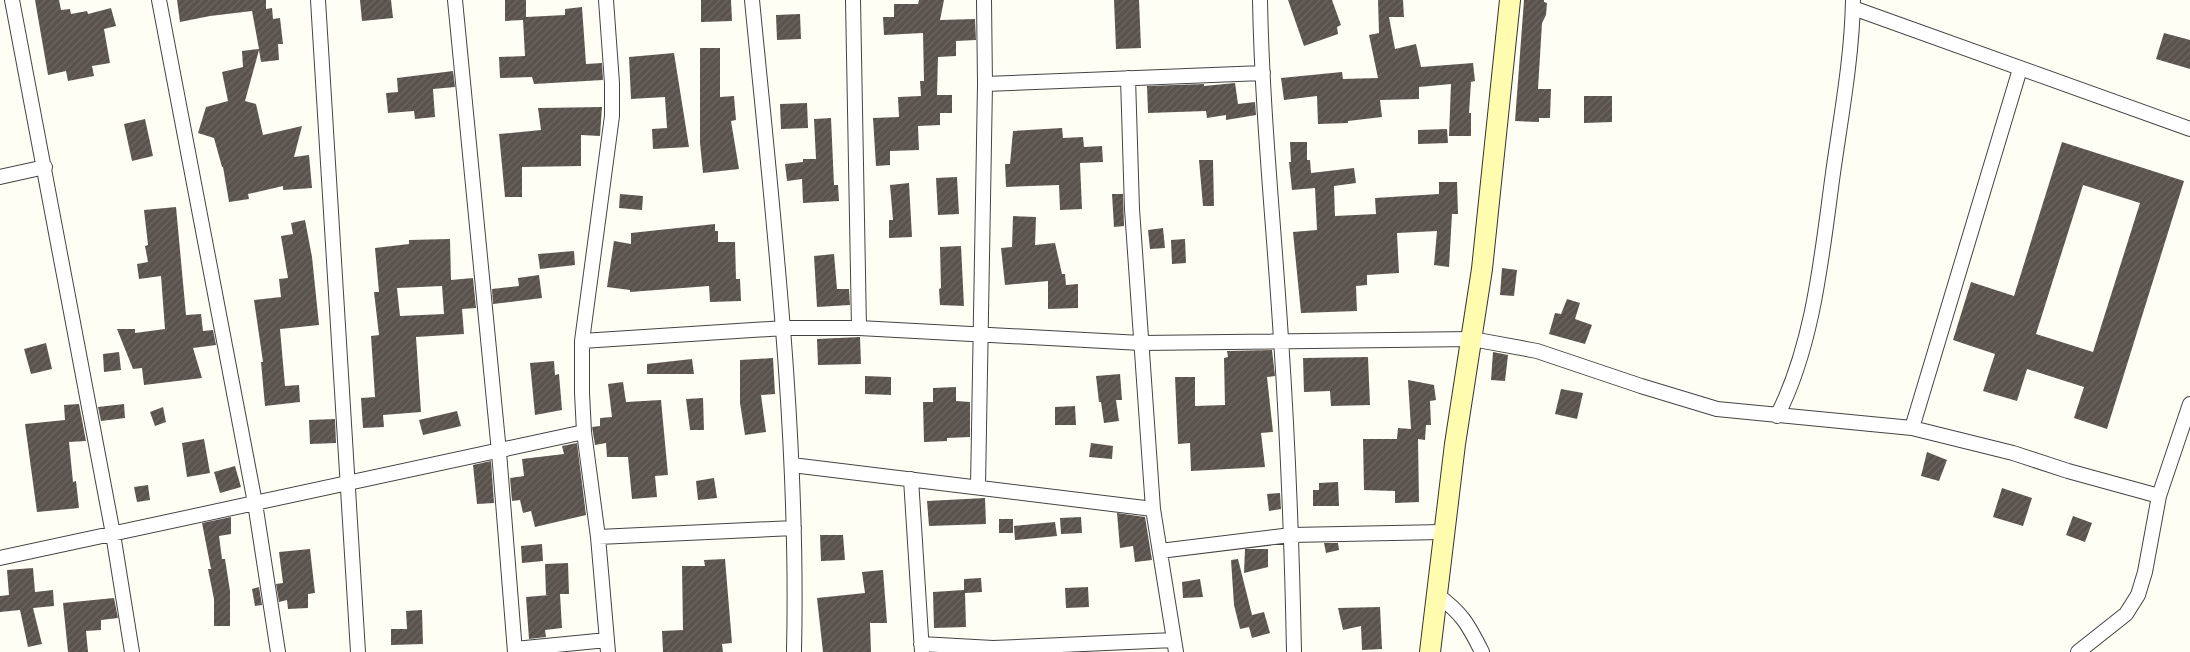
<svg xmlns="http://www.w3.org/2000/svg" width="2190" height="652" font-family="'Times New Roman',serif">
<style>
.building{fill:url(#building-hatch);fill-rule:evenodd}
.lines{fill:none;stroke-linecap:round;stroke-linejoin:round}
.street-casing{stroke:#444;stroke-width:16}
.secondary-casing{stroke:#333;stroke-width:22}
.street{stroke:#fff;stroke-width:14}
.secondary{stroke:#fffcb0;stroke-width:20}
</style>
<defs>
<pattern id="building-hatch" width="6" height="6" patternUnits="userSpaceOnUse" patternTransform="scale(1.25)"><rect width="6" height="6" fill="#5a534d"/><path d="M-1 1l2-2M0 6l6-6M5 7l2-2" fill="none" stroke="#6d6762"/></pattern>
</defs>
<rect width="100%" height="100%" fill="#fffef5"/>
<!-- building -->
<path class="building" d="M35,0H59L61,10L70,9L71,14L87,11L88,14L111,8L116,26L104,29L110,63L92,66L94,76L68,81L66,71L48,75Z
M177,0H266V9L272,8L273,19L280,18L283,44H278L279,60L261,62L259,50L245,101L256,104L263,135L302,126L294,157L309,155L312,188L283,190V186L248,194L249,199L229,202L223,167H222L214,138L198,133L206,107L228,101L222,72L243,67L242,51L259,49L252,11L210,16L180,22Z
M360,0H391L393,18L362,21Z
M505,0H526V17L565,15V9L582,7L586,64L602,63L603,80L534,84L532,77L500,78L499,57L525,56L523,20L505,21Z
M701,0H731L732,21L701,22Z
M919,0H944L940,20L975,19L976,40L956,41V56L938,57L937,95H952V113H940V125L918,126L919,150L890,151V165L876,166L873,118L899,117L898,97L921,96L920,81H924L923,33L884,35L883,17H894V4H918Z
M1114,0H1139L1141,48L1116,49Z
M1288,0H1332L1341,25L1337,27L1338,34L1304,46Z
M1378,0H1403L1404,17H1389L1395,49L1416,44L1421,67L1473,63L1475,81L1471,82L1469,113H1471V136H1449L1451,84L1419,87V99L1380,100L1382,117L1348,121V123L1318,124L1317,96L1284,100L1281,78L1342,72L1343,79L1378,78L1369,35L1379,33Z
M1524,0H1544V2L1547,3L1546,15L1542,23L1538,89H1551L1550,118H1539V122L1515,121Z
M800,14L801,39L777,40L776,15Z
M2164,33L2190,40V69L2156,59Z
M700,48H720V97L734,96L736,120L731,121L739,169L703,173L700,143Z
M674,53L689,147L653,149L652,129L667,128L665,97L631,99L629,57Z
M453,71L455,87L433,89L435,117L415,119L414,111L388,113L386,93L398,92L397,78Z
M1235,83L1238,104L1255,102L1256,115L1226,120V115L1207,118L1206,111L1148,113L1147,86L1204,84V86Z
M1584,96H1612V122L1584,123Z
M807,103L808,128L781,129L780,104Z
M602,107L600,136L581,135V166L522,167V197H505L499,134L541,130L538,108Z
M831,118L834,185H838L839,201L803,203L802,179L787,181L785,164L803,162V159H816L814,119Z
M145,119L153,156L132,161L124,124Z
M1062,128L1063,138L1083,137L1084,147L1102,146L1103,162L1080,163L1082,209L1060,210L1059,185L1006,187L1005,164H1010L1013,131Z
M1447,129L1448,143L1418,144V130Z
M1290,142H1307V160H1310L1311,173L1354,168L1356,183L1334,186L1335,216L1376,214L1375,198L1439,194V182H1457L1458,214H1452L1449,267L1434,265L1437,231L1397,233L1399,273L1367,275V285L1356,286L1357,311L1301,313L1293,232L1317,230L1315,188L1292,190L1289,162H1291Z
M2062,142L2184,181L2107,429L2074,418L2084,387L2027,369L2017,401L1983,391L1995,354L1953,340L1971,282L2014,296ZM2083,185L2140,203L2093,352L2036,334Z
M1199,160H1213L1214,206H1203Z
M957,177L959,214L938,215L936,178Z
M909,183L912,237L889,238V220H893L890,185Z
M620,194L643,196L642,210L619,208Z
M1112,194H1123L1124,226L1114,227Z
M176,207L186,315L201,314L203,331L213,330L216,345L193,348L202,378L144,385L142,368L133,369L117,329H135V333L165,329L161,276L139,279L137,264L148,262L145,246L148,245L144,210Z
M1013,216L1036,217L1035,245L1055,243L1062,274H1065L1066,285L1078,284V308L1048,309V281L1005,285L1001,248L1012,247Z
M305,220L312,257L319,325L280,329L285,386L299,385L300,402L265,406L261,362H263L254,300L281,297L279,279L288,278L281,236L293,234L291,223Z
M715,224V231H718V242H735L736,279H740L741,301L710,302L709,286L630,292V290L607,287L614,241L631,244V233Z
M1163,228L1165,248L1150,249L1148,230Z
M450,239L451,280L473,278L476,308L462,309L464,334L416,337L421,412L383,415L384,427L363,428L361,398L375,397L371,336L379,335L374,292H379L375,248L409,244V240ZM442,286L444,314L400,316L397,288Z
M1185,239L1186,263L1172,264L1171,240Z
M961,246L964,306L940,305L939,289L941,288L940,247Z
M574,251L575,265L540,269L538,254Z
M834,254L837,289H849L850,305L817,307L814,256Z
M1502,268L1517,270L1514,296L1500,295Z
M539,275L542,298L493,304L492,289L519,286L518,278Z
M1567,299L1580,303L1575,319L1592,325L1585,344L1549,334L1555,313L1561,314Z
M860,337L861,364L818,365L817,339Z
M46,343L52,369L31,374L24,349Z
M1272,350L1275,376L1267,377L1273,432L1261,433L1265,467L1191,471L1190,443L1178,444L1175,377H1195V406L1225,405L1224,358L1228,357L1227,351Z
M119,352L121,370L104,372L103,354Z
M1493,352L1508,355L1505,381L1491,380Z
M1368,357L1370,405L1331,406L1330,391L1304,392L1303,358Z
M773,358L775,394L761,395L766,432L745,435L740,403V360Z
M692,359L694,374H647V364Z
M554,361L555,375L559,374L562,410L535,415L530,363Z
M1120,374L1122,400H1116L1119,421L1104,423L1101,402H1099L1096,376Z
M865,376L891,377V395L865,394Z
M1408,380L1434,385L1436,400L1430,401L1431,425H1426L1425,440L1418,439L1419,502L1395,503V491L1364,490L1363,439H1397L1398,428L1411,429Z
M623,382L626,402L661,400L668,475L655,476L657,497L632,499L628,457H607L606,443L595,445L592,427L600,426V418L612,417L608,384Z
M956,387V401L970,402V437L947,438V441L924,442L923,402H933V388Z
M1561,389L1583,393L1577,419L1555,414Z
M703,398L704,430H690L686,399Z
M79,404L86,441L69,442L73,482L76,481L79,508L37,512L25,424L65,420L64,405Z
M124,404L125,418L101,421L98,407Z
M1075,406L1076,425H1055V407Z
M163,407L166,422L155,426L150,412Z
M457,411L461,426L423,435L419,420Z
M335,419L336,443L310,444L309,420Z
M204,439L210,473L187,477L182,443Z
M577,443L586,515L535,527L531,511L523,513L520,500L512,501L510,478L524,476L522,459L564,454L562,446Z
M1091,443L1113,446L1112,459L1089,457Z
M1927,452L1947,460L1939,481L1921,476Z
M491,461L494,503L477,504L473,465Z
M235,466L241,487L220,493L214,472Z
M714,478L717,498L698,500L696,481Z
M1338,482L1339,506H1313V490H1319V483Z
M148,485L150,500L137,502L134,487Z
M2002,488L2032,498L2023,526L1993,517Z
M1280,493L1281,509L1269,511L1267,494Z
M985,498L986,524L929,526L927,501Z
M1117,513L1145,517L1152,560L1135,562L1133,546L1120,548Z
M2073,516L2092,523L2085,542L2066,535Z
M231,517V534L219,536L222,559H225L230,591V626H214V599L208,569H211L202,523Z
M1081,517L1082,533L1061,534L1060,518Z
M999,519H1013V533H999Z
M1055,522L1057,536L1015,540L1014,526Z
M820,535H843L845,560L821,561Z
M1324,543H1338L1339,550L1326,553Z
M542,544L543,561L522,563L521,546Z
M310,549L315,593L308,594V608L288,609L287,600L279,602L276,584L283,583L279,552Z
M1245,549H1268V567L1244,573Z
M725,559L732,643L722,644L723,652H663L662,631L683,630L682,566H705L704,560Z
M1238,559L1252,615L1264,612L1270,633L1252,638L1249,627L1240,629L1234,605L1231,560Z
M568,563L569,594H560L562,628L545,630L546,637L529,639L526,597L550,595H546L545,564Z
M33,568L35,592L53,590L54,606L33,608L42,644L28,647L20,610L0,612V596L9,595L7,570Z
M883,570L887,623H870L871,652H823L817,598L865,593L862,572Z
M981,578L982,592L965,593L966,627L934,628L933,592L964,590V579Z
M1200,579L1203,597L1183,598L1182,582Z
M259,587L262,605L255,606L252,589Z
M1088,587L1089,607L1066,608L1065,588Z
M114,598L118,618L101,620V630L86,631L88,652H68L63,603Z
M1380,607L1382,649L1362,650L1361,626L1343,630L1338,608Z
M422,610L423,644L391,645V629H407L406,611Z"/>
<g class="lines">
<!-- street casing -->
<g class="street-casing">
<path id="street" d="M12,0L113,534L132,652
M159,0L255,503L278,652
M318,0L358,652
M455,0L499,452L515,652
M606,0L612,83V116L582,341V393L584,432L598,537L608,652
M752,0C773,217 799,434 794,652
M853,0L859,328
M1260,0C1262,113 1274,226 1281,339C1288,443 1292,548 1294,652
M1853,8L2190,129
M1128,78L1132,209L1153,509L1176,652
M985,84L1263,73
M0,177L45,167
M582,341L784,328H859L1141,343L1472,339L1537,351L1641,386L1717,409L1912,428L2013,453L2068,471L2159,496
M1777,416C1814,344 1822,253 1833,173C1841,116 1852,58 1853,0
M1912,428L2020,69
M792,465L1153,509
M911,479L922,652
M978,487L985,84L984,0
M598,537L794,528
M1160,551L1291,535L1443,532
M0,558L584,432
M1436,594C1462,613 1468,624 1482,652
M921,644L993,648L1174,640
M515,649L607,640
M2078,652L2126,614L2138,595L2145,572L2159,496L2190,404"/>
</g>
<!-- secondary casing -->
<g class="secondary-casing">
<path id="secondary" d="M1430,652L1455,444L1482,269L1510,0"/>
</g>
<!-- street -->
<use href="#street" class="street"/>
<!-- secondary -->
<use href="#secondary" class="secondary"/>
</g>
</svg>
